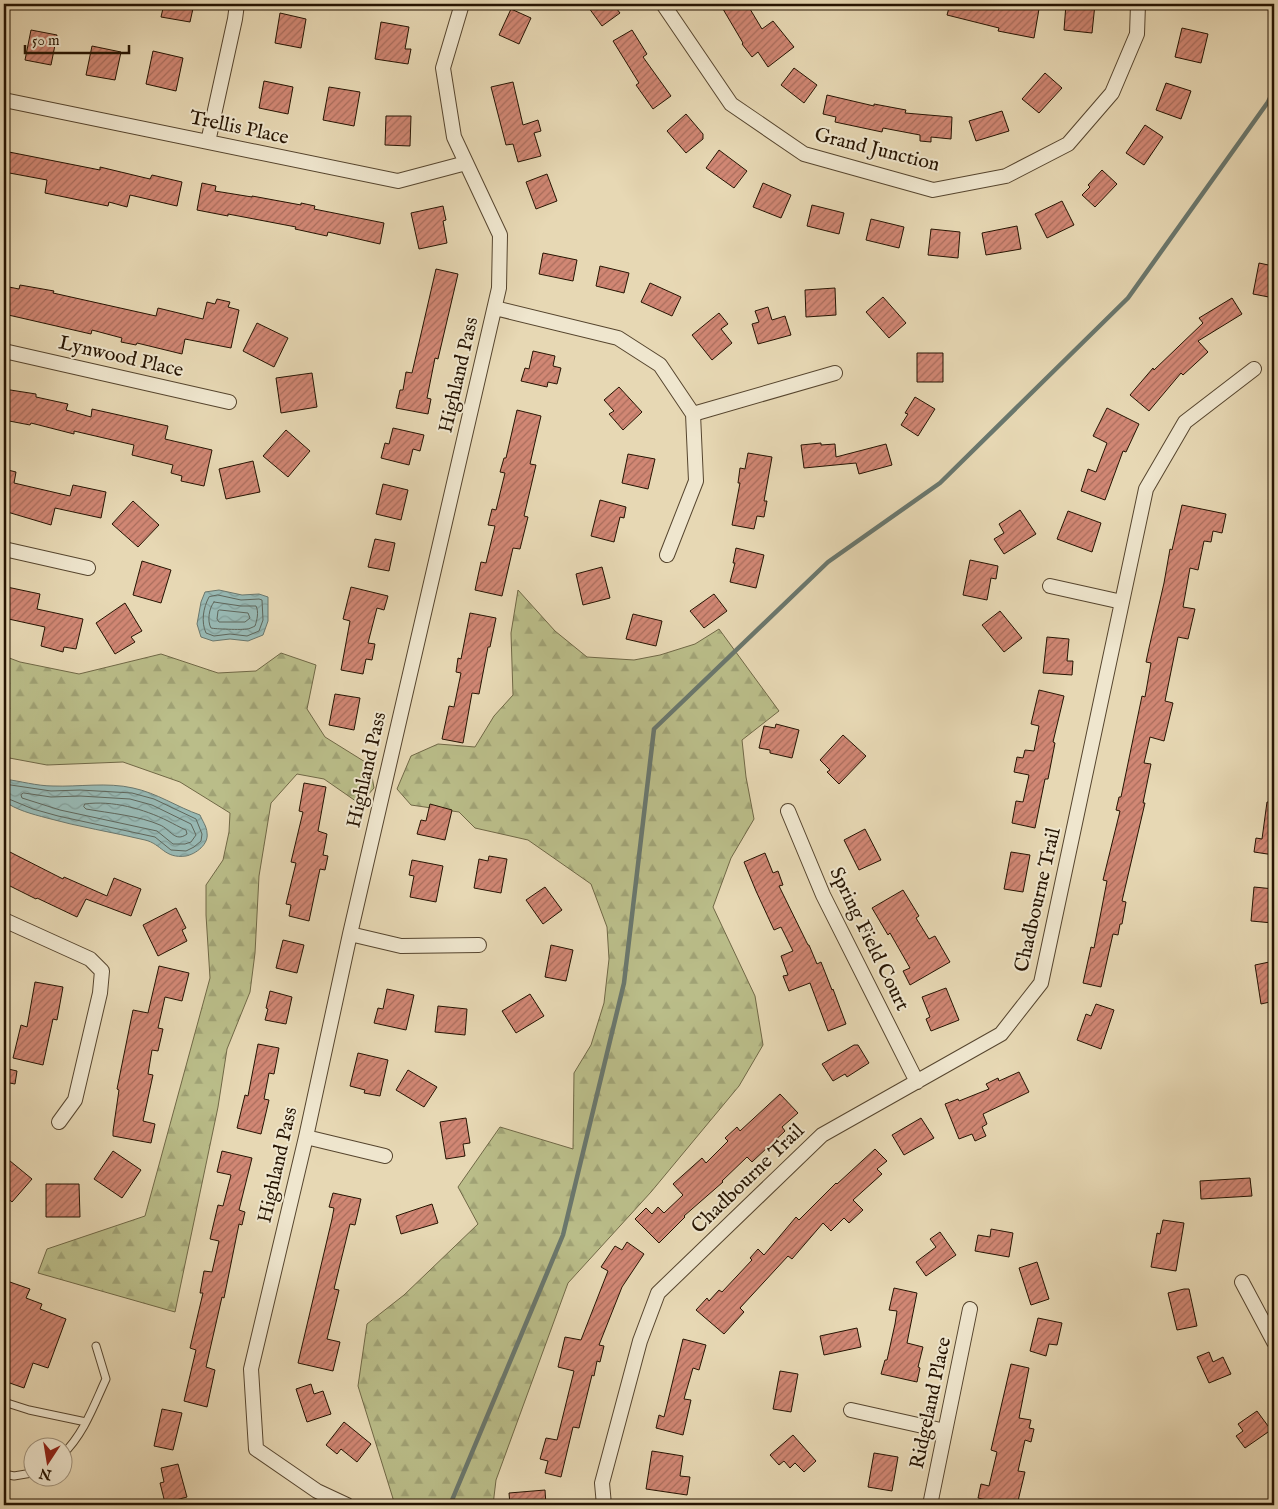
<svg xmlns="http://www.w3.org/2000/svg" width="1278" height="1509" font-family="'IM FELL English',serif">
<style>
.forest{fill:url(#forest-firs);stroke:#706846}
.water{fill:url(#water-waves);stroke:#6a776d}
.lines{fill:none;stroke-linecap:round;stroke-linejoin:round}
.shore{stroke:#5f665b;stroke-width:1}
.stream{stroke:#6a776d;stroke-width:4.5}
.building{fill:url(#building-hatch);stroke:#261402}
.service-casing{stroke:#56452e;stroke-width:9}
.minor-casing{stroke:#56452e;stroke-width:16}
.service{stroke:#efe6ce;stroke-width:7}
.minor{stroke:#efe6ce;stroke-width:14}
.labels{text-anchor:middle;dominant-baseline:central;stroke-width:4;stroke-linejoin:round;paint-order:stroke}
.street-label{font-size:20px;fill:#261402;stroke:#efe6ce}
</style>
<defs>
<pattern id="forest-firs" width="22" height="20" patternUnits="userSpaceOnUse" patternTransform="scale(1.25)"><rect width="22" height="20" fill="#babd89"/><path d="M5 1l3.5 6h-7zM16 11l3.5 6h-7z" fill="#a0a275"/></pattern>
<pattern id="water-waves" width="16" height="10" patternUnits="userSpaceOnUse" patternTransform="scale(1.25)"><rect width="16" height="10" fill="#98b9b4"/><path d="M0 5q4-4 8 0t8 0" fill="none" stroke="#839e99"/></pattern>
<pattern id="building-hatch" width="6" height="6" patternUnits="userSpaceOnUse" patternTransform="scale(1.25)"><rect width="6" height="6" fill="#d18774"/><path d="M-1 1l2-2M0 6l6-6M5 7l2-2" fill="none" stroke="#a96d5d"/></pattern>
</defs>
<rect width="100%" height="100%" fill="#e7d8b4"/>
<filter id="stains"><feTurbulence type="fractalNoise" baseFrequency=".004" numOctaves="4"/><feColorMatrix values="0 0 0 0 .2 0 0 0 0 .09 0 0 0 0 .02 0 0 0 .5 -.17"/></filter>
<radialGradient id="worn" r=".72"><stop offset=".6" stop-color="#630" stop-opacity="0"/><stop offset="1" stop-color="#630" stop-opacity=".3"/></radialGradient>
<!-- forest -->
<path class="forest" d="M518,590L555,631L587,657L634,660L660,655L695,644L719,629L779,711L742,740L746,777L754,819L731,858L713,907L755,996L763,1045L739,1086L651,1192L568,1283L496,1480L493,1505H395L358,1386L367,1324L404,1295L478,1224L458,1187L500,1127L573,1149L574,1073L591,1045L604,1003L609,959L607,927L591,884L528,840L475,828L459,812L411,805L397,789L411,756L438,744L475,747L494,716L513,695L511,633Z
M281,653L316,665L307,709L325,737L370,765L374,788L360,804L324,779L297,774L271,803L259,876L255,953L250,992L227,1049L218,1107L175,1312L38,1273L47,1249L145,1216L210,978L206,915V885L223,860L229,832L230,813L180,782L123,762L47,765L4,757V656L20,662L79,674L161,654L218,673L256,671Z"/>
<!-- water -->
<path class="water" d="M219,590L242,595L259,594L268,597V621L263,635L248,641L230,639L213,641L201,637L197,624L201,602L205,592Z
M4,779C20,781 37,786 53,786C79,787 107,782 133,788C157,793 177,807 200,815C202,820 207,827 207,833C209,844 196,854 186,856C164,859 162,844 145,840C112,832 79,827 47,818C32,814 16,810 4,801Z"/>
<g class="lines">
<!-- shore -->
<path class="shore" d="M218,595L241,600L259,599L262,600L263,620L259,631L247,636L230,634L214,636L206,633C201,622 203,608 209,597Z
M214,602L241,606H256C259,612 257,620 255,626C253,627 249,629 247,629C243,630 214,629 211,628C207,621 209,608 214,602Z
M220,610L248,613L250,618L245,622H219L217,619L218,611Z
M4,784L51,791L80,790L132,793L154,799L196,819L202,834L201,841L194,847L186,851L171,850L155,837L58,816L33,809L4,797
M24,793L51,797L80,796L130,799L152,805L191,824L196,835L191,842L185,844H173L157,831L60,810L22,798L21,795Z
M85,804C112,800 144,809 168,821C174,824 179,827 186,830L187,834C175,843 170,829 160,825C140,816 109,813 86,809L84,807Z"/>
<!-- stream -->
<path class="stream" d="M450,1505L563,1235L624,983L654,729L828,562L940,483L1128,298L1268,102L1274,90"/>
</g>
<!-- building -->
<path class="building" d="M164,4H194L190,22L161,17Z
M586,4H613L620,13L602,26Z
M720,4H747L762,29L773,21L794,47L768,67L758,52L752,57L742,44L743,43Z
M950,4H1017V6L1039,9L1034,38L998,31L999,28L947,15Z
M1066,4H1095L1092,33L1064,30Z
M511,9L531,18L519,44L499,35Z
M280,13L306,19L301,48L275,43Z
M381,22L409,27L405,49H411L408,64L375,59Z
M1182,28L1208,34L1201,63L1175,57Z
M31,30L57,35L51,65L25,60Z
M632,30L647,54L643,57L671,96L653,109L636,85L639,83L613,41Z
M92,46L121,52L115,80L86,75Z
M153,51L183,58L176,91L146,84Z
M794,68L817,85L804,103L781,85Z
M1045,73L1062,88L1039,113L1022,99Z
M264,81L293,87L288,114L259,108Z
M513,82L523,125L538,120L541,131L534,133L541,156L518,162L513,144L506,145L491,87Z
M1166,83L1191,91L1181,119L1156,110Z
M329,87L360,92L354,126L323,120Z
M827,95L874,106V104L906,110L905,113L952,117L951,139L931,137V142L920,141V135L883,128L882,132L835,122L836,117L823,114Z
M1002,111L1009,131L976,141L969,121Z
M686,114L703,134V139L686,153L667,131Z
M386,116H411L410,146L385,145Z
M1145,125L1163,137L1144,165L1126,153Z
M719,150L747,171L734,188L706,168Z
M4,151L100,170V167L150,179L152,175L182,182L177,206L130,195L127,207L109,202L108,206L45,193L47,180L4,172Z
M1102,170L1117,184L1095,207L1082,195L1090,187L1088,185Z
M547,174L557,201L536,209L526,182Z
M202,183L216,186L215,191L252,197V196L301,205V203L315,206L314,209L384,223L380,244L328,232L327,236L295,229L296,227L228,214V216L197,210Z
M763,183L791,195L781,218L753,207Z
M1062,201L1074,225L1047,238L1035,214Z
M812,205L844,213L839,234L807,226Z
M443,206L446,220L443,221L447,243L419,249L411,213Z
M871,219L904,227L899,248L866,240Z
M1017,226L1021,249L986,255L982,233Z
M931,229L960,232L958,258L928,255Z
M543,253L577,260L573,281L539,274Z
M1259,263L1273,266L1272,272H1274V298L1253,294Z
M600,266L629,273L624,293L596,286Z
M436,269L458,274L438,359L435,358L427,398L431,399L428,414L396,408L400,390H403L406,372L412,373Z
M650,283L681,297L672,316L641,302Z
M20,285L54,291L53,293L156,316L158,308L203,319L207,302L215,304L217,299L230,302L228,307L239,310L231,348L185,339L182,354L137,343L136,345L121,342L122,338L92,330L91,334L4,314V286L19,289Z
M835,288L836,315L806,317L805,290Z
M883,297L906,323L889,338L866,312Z
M1232,298L1242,314L1198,341L1208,352L1183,375L1181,373L1149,411L1130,395L1153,368L1154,370L1203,323L1199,318Z
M768,307L772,320L785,316L791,335L758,344L752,324L759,322L755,311Z
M719,313L728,324L721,329L732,343L712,360L692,335Z
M257,323L288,338L274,367L243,351Z
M533,351L555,356L553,366L561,368L557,384L548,382L547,387L521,381L525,368L529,369Z
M917,353H943V382H917Z
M312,373L317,407L281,413L276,378Z
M619,387L642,412L623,430L609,414L614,411L604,400Z
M4,389L36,394V397L68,404L66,410L91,417L92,409L168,426L165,439L212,450L204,486L181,481L182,476L171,473L173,465L132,455L134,445L74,431V434L31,423L30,425L4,420Z
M915,397L935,409L918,436L901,425L908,414L905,413Z
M1107,408L1139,424L1126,452L1123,451L1105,500L1081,491L1088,469L1096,472L1107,443L1093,436Z
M517,410L541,416L530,464L536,465L524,516L528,517L520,549L513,548L502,596L475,590L481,562L486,563L495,526L488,525L492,509L496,510L505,473L500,472L504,458H506Z
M393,428L424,435L420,451L413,449L409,465L381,458L385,443L389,444Z
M286,430L310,451L288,477L263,456Z
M821,443V445L835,444L836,457L886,444L892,465L859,474L856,463L804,468L801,445Z
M748,453L772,457L764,501H767L764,517L757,516L754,529L732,525L740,483H738L740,468L745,469Z
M628,454L655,459L648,489L622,483Z
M253,461L260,492L226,499L219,469Z
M4,469L16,472L14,483L70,496L73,485L106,492L101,518L55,508L51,525L4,511Z
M383,484L408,490L401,520L376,514Z
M600,500L626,507L624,518L620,517L614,542L591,536Z
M133,501L159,525L138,547L112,524Z
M1182,505L1226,514L1222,533L1213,531L1211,542L1204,541L1198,570L1190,568L1183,607L1195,609L1188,639L1178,637L1165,701L1173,703L1164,741L1150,737L1144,763L1151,764L1143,803H1145L1122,901L1126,902L1122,924H1120L1118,935L1113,934L1101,987L1083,983L1091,947L1094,948L1107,881L1103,880L1120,811L1116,810L1119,797H1121L1142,696L1145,697L1151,663L1146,662L1149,648L1164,583L1170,549L1172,550Z
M1020,510L1036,534L1004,554L994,539L1004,533L999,524Z
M1068,511L1101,523L1092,552L1057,539Z
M375,539L395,543L389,571L368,567Z
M736,548L764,555L756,588L730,582L735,563H733Z
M970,560L998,566L996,579L991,578L987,600L963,595Z
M142,561L171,570L161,603L133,595Z
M602,567L610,598L583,605L576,574Z
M7,587L40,594L37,609L83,619L76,649L64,647L63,652L41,646L45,627L4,618V599Z
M351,587L388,596L384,610L377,608L368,643L375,644L372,660L366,659L363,674L341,670L350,621L343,619Z
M714,594L727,611L704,628L690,611Z
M125,603L142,631L131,637L135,642L115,654L96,623Z
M1000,611L1022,638L1004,652L982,625Z
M470,613L496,618L490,647H488L479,694L472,693L463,743L442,739L449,706L454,707L461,673L456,672L458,658L461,659Z
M633,614L662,621L656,646L626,639Z
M1047,637L1069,639L1067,661H1073L1072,675L1043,673Z
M1039,690L1064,696L1053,742L1055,743L1048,779H1045L1035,828L1012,823L1016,801L1023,802L1029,775L1014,772L1017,757L1023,758L1025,750L1034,751L1039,726L1031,724Z
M335,694L360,698L354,730L329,725Z
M776,724L799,730L792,758L770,753V750L759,748L764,726L775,728Z
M843,735L866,756L839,784L827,772L830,770L820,760Z
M304,783L326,787L318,831L327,834L323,855L328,856L325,870L320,869L309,921L289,916L291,905L286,904L296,863L291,862L303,812L299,811Z
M1267,802H1274V855L1254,852L1256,838L1262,839Z
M430,804L452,810L445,840L417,834L421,820L426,821Z
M865,829L881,860L859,870L844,840Z
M4,849L63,879L64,877L107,896L114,878L141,889L131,916L86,899L77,917L37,898L36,899L4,883Z
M1011,852L1030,855L1023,892L1004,889Z
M765,853L773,873L778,871L783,885L779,886L808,945H809L817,964L821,962L832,990L833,989L846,1024L828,1031L810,983L789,991L783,976L788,975L781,956L793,951L781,927L774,930L756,891L744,862Z
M489,856L507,859L501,893L474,888L479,859L488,861Z
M412,860L443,866L436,902L410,897L414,876L409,875Z
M545,887L562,910L543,924L526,900Z
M1254,887L1274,889L1273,923L1251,921Z
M903,890L919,916L916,918L929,939L935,936L950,962L910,985L903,971L910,968L890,933L888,935L872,908Z
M176,908L186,928L182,930L187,941L158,956L143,925Z
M283,940L304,945L297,973L276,968Z
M551,945L573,950L566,981L545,977Z
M1274,961V1001L1261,1004L1255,965Z
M159,966L189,973L182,1001L165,997L158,1028L163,1029L158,1051L152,1050L148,1074L153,1075L143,1121L155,1124L151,1143L113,1136V1131L119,1090L117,1089L133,1010L148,1013Z
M35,982L63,987L57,1020L53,1019L43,1065L13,1058L21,1025L27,1027Z
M946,988L959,1020L931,1031L926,1019L930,1017L922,997Z
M387,989L414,995L406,1030L374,1023L378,1008L383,1009Z
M270,991L292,997L286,1024L265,1020L268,1009L266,1008Z
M530,994L544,1016L516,1033L502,1011Z
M1096,1004L1114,1010L1101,1049L1077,1040L1086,1014L1091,1016Z
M438,1006L467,1009L465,1035L435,1032Z
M258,1044L279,1048L274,1074L269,1073L264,1099L269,1100L261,1134L237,1128L245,1095L248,1096Z
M854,1045H858L869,1063L847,1077L845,1074L833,1081L822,1064Z
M358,1053L388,1060L380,1096L364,1093L365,1090L350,1086Z
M4,1068L17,1071L15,1084L4,1082Z
M408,1070L437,1087L424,1107L396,1090Z
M1019,1072L1029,1092L983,1114L987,1124L982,1127L986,1136L975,1141L972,1134L959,1139L945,1104L958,1099L959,1101L989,1089L986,1084L998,1078L999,1081Z
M780,1094L798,1113L782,1127L785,1131L752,1162L747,1157L722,1181L723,1182L684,1216L685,1217L659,1243L635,1219L646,1208L652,1214L658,1207L664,1213L683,1195L673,1184L702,1158L706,1163L728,1141L725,1138L737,1127L740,1131Z
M466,1118L470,1143L463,1144L465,1156L446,1159L440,1122Z
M921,1118L934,1138L904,1155L892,1135Z
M875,1149L887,1161L877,1169L882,1174L853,1200L863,1210L849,1223L844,1218L831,1231L823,1223L792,1259L788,1256L740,1308L744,1312L724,1334L696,1310L707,1298L709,1301L719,1290L722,1292L752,1260L750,1258L758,1249L764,1255L796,1217L799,1220L836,1183L837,1184Z
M113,1151L141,1170L122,1198L94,1179Z
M222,1151L252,1158L239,1210L245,1212L242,1225L239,1224L224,1298L222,1297L206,1367L215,1370L207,1407L184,1401L196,1350L190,1348L203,1293H200L204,1271L212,1272L219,1241L210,1239L218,1205L223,1206L231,1175L217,1172Z
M4,1156L32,1179L12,1202L4,1195Z
M1250,1178L1252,1196L1201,1199L1200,1181Z
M46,1184H79L80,1217H46Z
M333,1193L361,1199L355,1225L350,1224L334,1289L339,1290L327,1339L340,1342L333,1371L298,1363L332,1219L334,1208L329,1207Z
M432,1204L438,1223L401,1234L396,1216Z
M1163,1220L1184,1223L1176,1271L1151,1267L1157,1233L1160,1234Z
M991,1229L1013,1233L1009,1257L975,1251L978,1235L990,1237Z
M940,1232L956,1255L926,1276L916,1262L936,1247L930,1239Z
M627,1242L644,1254L622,1287L599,1345L604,1346L600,1362L597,1361L594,1376L592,1375L579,1428L573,1427L561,1477L545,1473L548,1461L540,1459L546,1438L557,1440L574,1371L558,1367L565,1337L581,1340L608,1271L601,1267L615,1246L622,1250Z
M1037,1262L1049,1299L1031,1305L1019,1268Z
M4,1280L30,1289L26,1298L42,1304L40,1309L66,1319L48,1368L33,1363L24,1388L4,1381Z
M894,1288L917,1293L907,1343L923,1347L918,1367L920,1368L917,1382L881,1374L885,1360H887L895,1324L897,1311L889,1310Z
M1184,1289H1189L1197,1326L1177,1330L1168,1293Z
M1038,1318L1062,1323L1057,1345L1049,1344L1046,1356L1030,1351Z
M857,1328L861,1347L824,1355L820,1336Z
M683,1339L706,1345L699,1370L693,1368L684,1399L691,1400L683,1435L656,1428L659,1415L664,1417Z
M1209,1352L1213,1362L1223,1357L1231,1374L1209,1383L1197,1357Z
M1011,1364L1029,1368L1019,1418L1031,1420L1029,1428L1034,1429L1031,1442L1025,1440L1018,1471L1025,1472L1017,1505H1010L978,1498L981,1484L989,1486L997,1452L991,1450Z
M780,1371L798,1374L791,1412L773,1409Z
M311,1384L314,1394L323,1391L331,1414L307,1422L296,1389Z
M162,1409L182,1413L173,1450L154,1446Z
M1257,1411L1271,1430L1245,1448L1236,1436L1243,1431L1238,1424Z
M344,1422L371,1444L357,1462L341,1449L337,1454L326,1445Z
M793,1435L816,1461L804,1472L795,1463L790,1468L784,1461L779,1465L770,1455Z
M652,1451L683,1456L680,1476L690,1477L687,1495L646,1489Z
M874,1453L898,1457L892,1491L868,1487Z
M178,1464L187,1497L165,1503L160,1483L164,1482L161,1468Z
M545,1490L546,1505H510L509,1493Z"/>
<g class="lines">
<!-- service casing -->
<g class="service-casing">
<path id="service" d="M4,1402L29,1410L86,1422
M62,1455C84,1434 94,1405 106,1379L96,1346
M4,1474L14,1476L32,1473"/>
</g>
<!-- minor casing -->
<g class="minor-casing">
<path id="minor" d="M663,4L731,104L804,154L933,190L1006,176L1068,144L1112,93L1137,34L1138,4
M4,100L398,181L466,163
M208,142L235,19L237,4
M495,308L618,338L660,365L693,414L696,481L667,555
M4,351L229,402
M693,414L835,373
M4,549L88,568
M1050,586L1122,602
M788,811L823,895L917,1082
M4,920L90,959L102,971L100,993L75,1100L59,1122
M350,934L401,946L479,945
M306,1137L385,1156
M1242,1282L1274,1342
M851,1410L945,1431
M347,1505L317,1491L256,1449L251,1369L306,1137L350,934L499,288L500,235L454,137L443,68L462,4
M604,1505L602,1483L640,1341L658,1293L822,1135L1001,1034L1041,983L1146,489L1185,422L1254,369
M930,1505L970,1309"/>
</g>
<!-- service -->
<use href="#service" class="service"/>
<!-- minor -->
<use href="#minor" class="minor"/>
</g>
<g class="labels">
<!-- street labels -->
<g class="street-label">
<text transform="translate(239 128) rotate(12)">Trellis Place</text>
<text transform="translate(877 150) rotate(14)">Grand Junction</text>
<text transform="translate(121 357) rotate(13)">Lynwood Place</text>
<text transform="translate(459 375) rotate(-77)">Highland Pass</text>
<text transform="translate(367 770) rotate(-77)">Highland Pass</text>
<text transform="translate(1038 900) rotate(-77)">Chadbourne Trail</text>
<text transform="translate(869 939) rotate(64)">Spring Field Court</text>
<text transform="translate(278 1165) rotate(-77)">Highland Pass</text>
<text transform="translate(748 1179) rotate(-44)">Chadbourne Trail</text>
<text transform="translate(931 1403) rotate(-78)">Ridgeland Place</text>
</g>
</g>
<!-- margin -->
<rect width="1278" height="1509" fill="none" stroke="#e7d8b4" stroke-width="20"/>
<rect x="5" y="5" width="1268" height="1499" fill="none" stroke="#261402" stroke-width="2.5"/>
<rect x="10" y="10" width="1258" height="1489" fill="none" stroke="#261402"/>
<!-- north arrow -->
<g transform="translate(48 1462) rotate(192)"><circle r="24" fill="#efe6ce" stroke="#9f927c"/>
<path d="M0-4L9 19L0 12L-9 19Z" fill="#8f2418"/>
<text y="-8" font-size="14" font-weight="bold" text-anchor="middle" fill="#261402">N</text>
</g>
<!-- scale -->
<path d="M25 45v8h104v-8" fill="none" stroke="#261402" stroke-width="2.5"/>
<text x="32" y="45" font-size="15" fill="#261402" stroke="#efe6ce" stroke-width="4" paint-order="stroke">50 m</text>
<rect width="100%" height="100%" filter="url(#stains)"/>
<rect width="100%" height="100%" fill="url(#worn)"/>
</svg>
